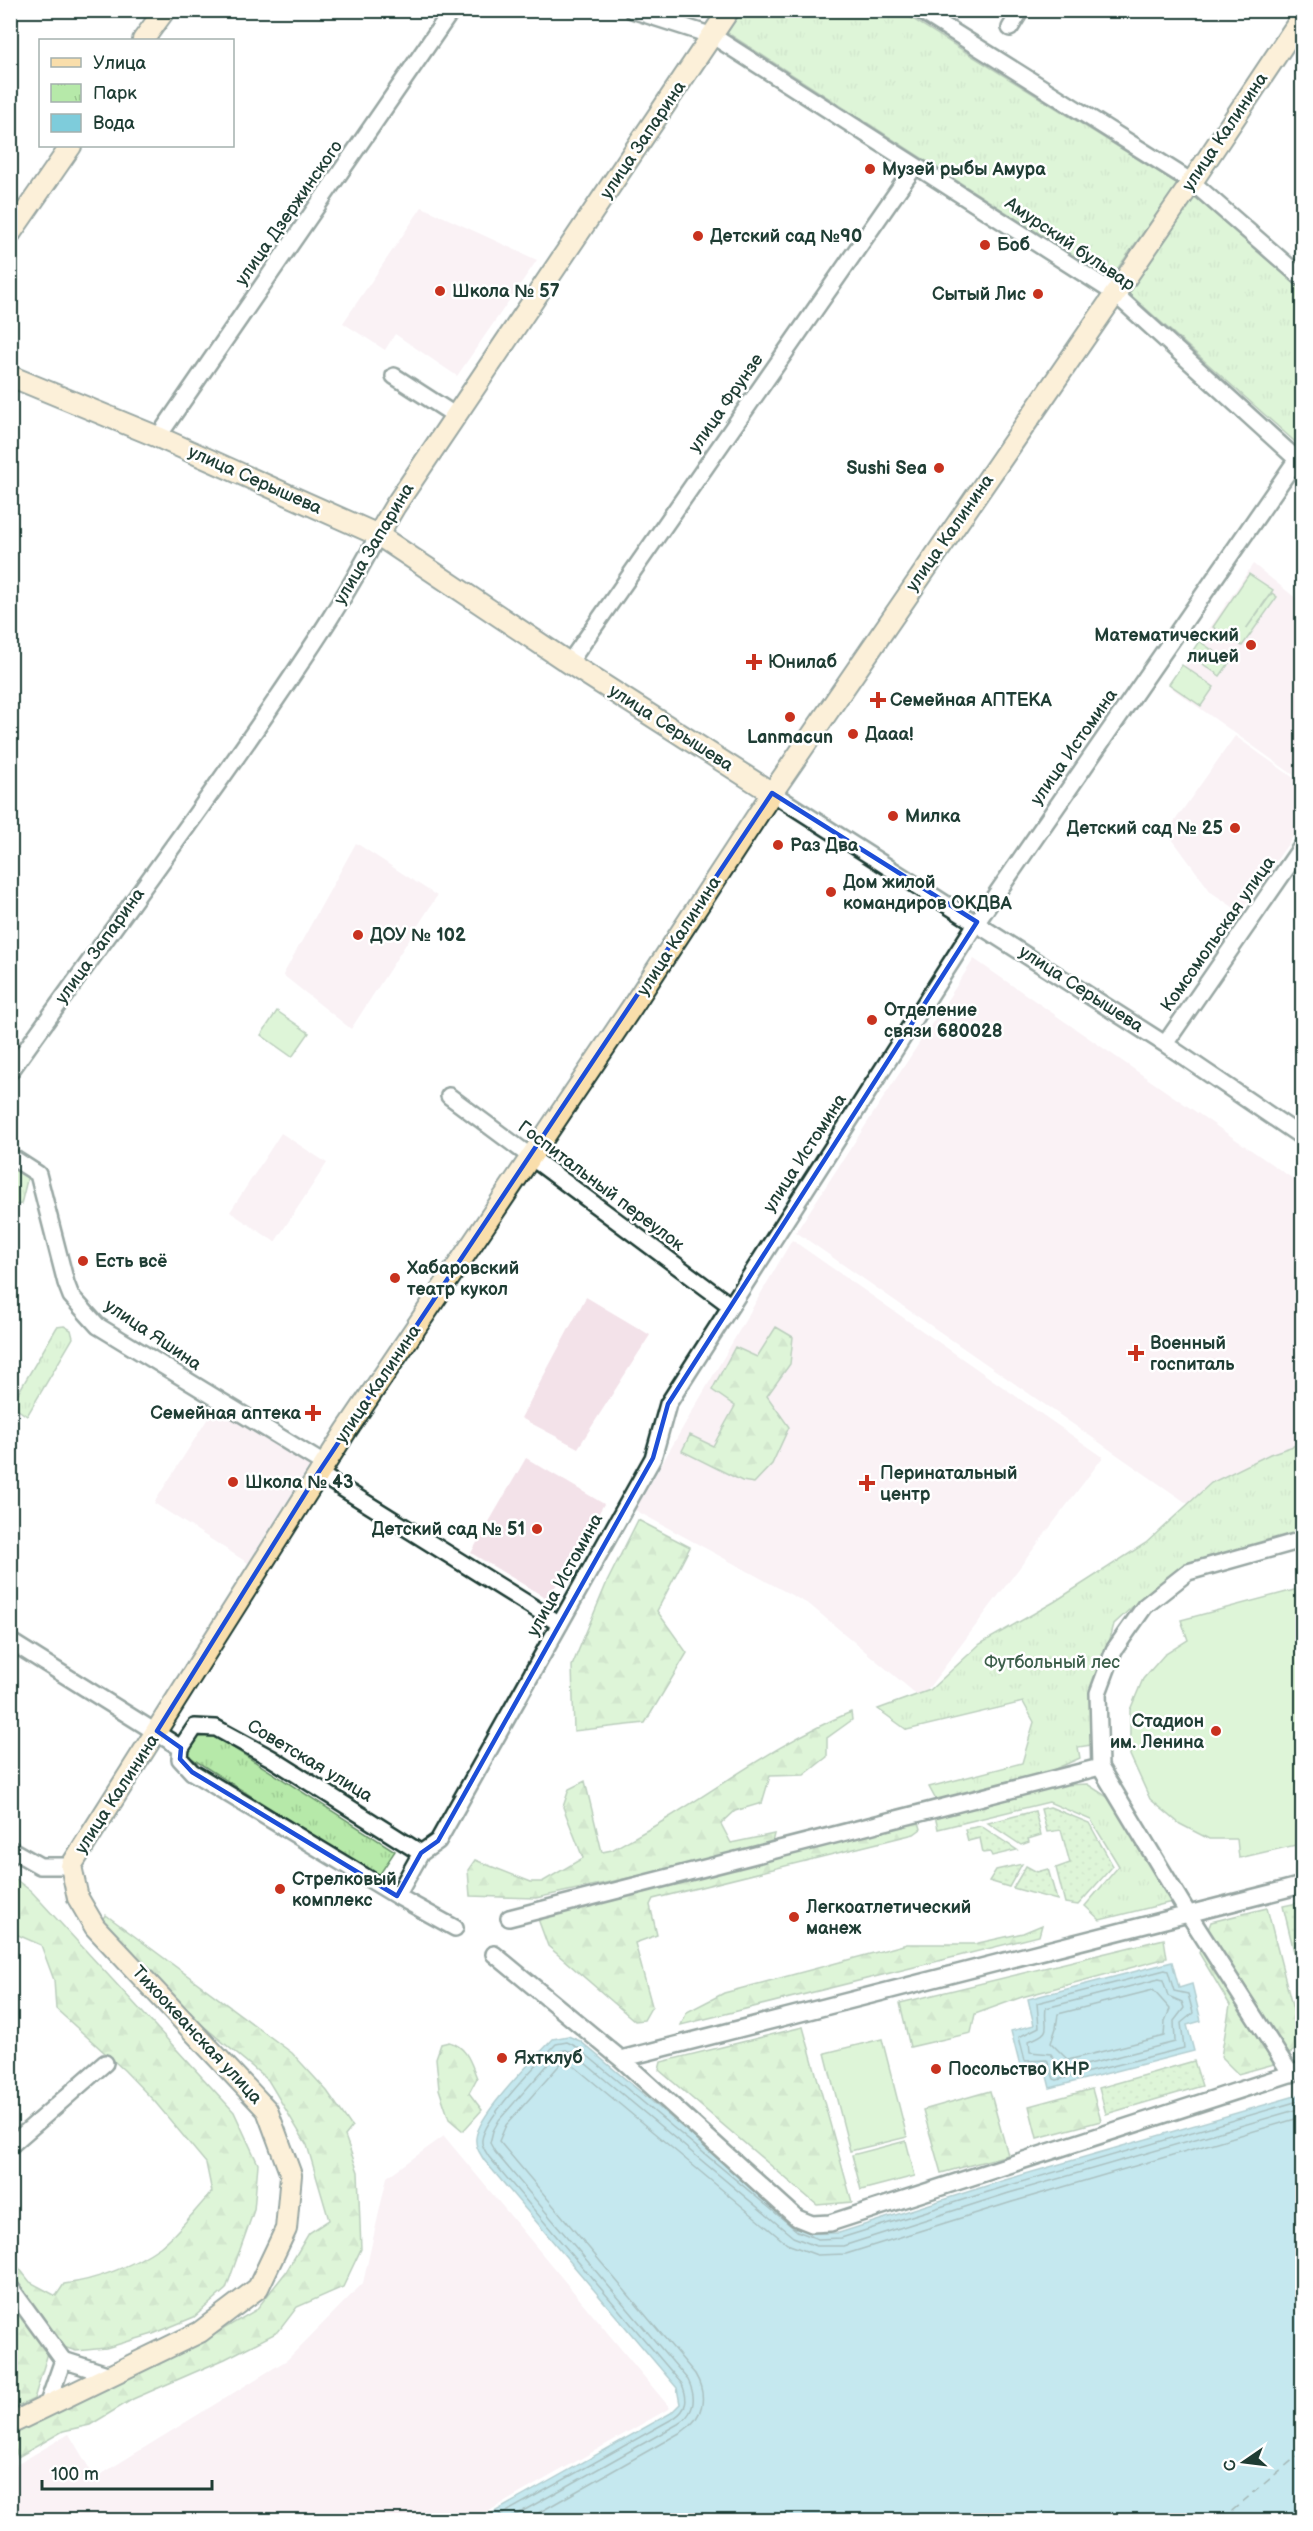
<svg xmlns="http://www.w3.org/2000/svg" width="1313" height="2531" font-family="'Balsamiq Sans',sans-serif">
<style>
.built{fill:#f3e2e9}
.grass{fill:url(#grass-dots);stroke:#6a936e;stroke-width:1.5}
.forest{fill:url(#forest-firs);stroke:#6a936e;stroke-width:1.5}
.park{fill:url(#park-tufts);stroke:#6a936e;stroke-width:1.5}
.garden{fill:#b6e9a9;stroke:#6a936e;stroke-width:1.5}
.water{fill:#7eccdb;stroke:#589398;stroke-width:1.5}
.lines{fill:none;stroke-linecap:round;stroke-linejoin:round}
.shore{stroke:#457677;stroke-width:1.5}
.ferry{stroke:#37615e;stroke-width:1.5;stroke-dasharray:8 6;stroke-linecap:butt}
.minor-casing{stroke:#1f3d34;stroke-width:20}
.major-casing{stroke:#1f3d34;stroke-width:24}
.minor{stroke:#fff;stroke-width:15}
.major{stroke:#f9deab;stroke-width:20}
.marked{fill:none;stroke:#1d4ed8;stroke-width:4.5;stroke-linejoin:round}
.poi-dot{fill:#c8321e;stroke:#fff;stroke-width:2}
.labels{text-anchor:middle;dominant-baseline:central;stroke-width:5;stroke-linejoin:round;paint-order:stroke}
.street-label{font-size:18px;fill:#1f3d34;stroke:#fff}
.poi-label{font-size:18px;font-weight:bold;fill:#1f3d34;stroke:#fff;text-anchor:start}
.park-label{font-size:18px;fill:#3d5f4b;stroke:#fff}
</style>
<defs>
<pattern id="grass-dots" width="8" height="8" patternUnits="userSpaceOnUse" patternTransform="scale(1.5)"><rect width="8" height="8" fill="#b6e9a9"/><path d="M2 2h.1M6 6h.1" fill="none" stroke="#9cc992" stroke-width="1.8" stroke-linecap="round"/></pattern>
<pattern id="forest-firs" width="22" height="20" patternUnits="userSpaceOnUse" patternTransform="scale(1.5)"><rect width="22" height="20" fill="#b6e9a9"/><path d="M5 1l3.5 6h-7zM16 11l3.5 6h-7z" fill="#9cc992"/></pattern>
<pattern id="park-tufts" width="24" height="20" patternUnits="userSpaceOnUse" patternTransform="scale(1.5)"><rect width="24" height="20" fill="#b6e9a9"/><path d="M3 7l-1-3M5 7V3M7 7l1-3M15 17l-1-3M17 17v-4M19 17l1-3" fill="none" stroke="#9cc992"/></pattern>
</defs>
<rect width="100%" height="100%" fill="#fff"/>
<filter id="ink" filterUnits="userSpaceOnUse"><feTurbulence type="fractalNoise" baseFrequency=".0167" numOctaves="2"/><feDisplacementMap in="SourceGraphic" scale="12" xChannelSelector="R" yChannelSelector="G"/><feConvolveMatrix kernelMatrix="1 2 1 2 8 2 1 2 1" color-interpolation-filters="sRGB"/></filter>
<g filter="url(#ink)">
<!-- built -->
<path class="built" d="M422,207L537,260L457,376L395,334L385,350L343,323Z
M1253,564L1302,603V781L1170,687Z
M1235,736L1302,784V824L1240,912L1211,892L1167,832Z
M356,843L437,896L351,1029L283,975Z
M974,959L1302,1185V1474L1253,1549L796,1232Z
M281,1133L327,1163L275,1242L230,1212Z
M792,1240L1103,1457L921,1698L810,1605L635,1510Z
M586,1297L650,1335L578,1448L521,1418Z
M219,1401L313,1460L248,1563L154,1503Z
M526,1458L604,1504L548,1599L471,1553Z
M444,2136L670,2408L473,2520H11V2468L69,2434L95,2478L287,2360L363,2283L387,2177Z"/>
<!-- grass -->
<path class="grass" d="M1050,1807L1089,1823L1113,1866L1078,1905L1065,1903L1056,1868L1070,1863L1061,1830L1047,1832L1041,1809Z
M1035,1811L1041,1835L1028,1839L1029,1842L1021,1845L988,1823Z
M981,1826L1017,1850L992,1856L990,1852L983,1853L980,1838L968,1841L965,1829Z
M1022,1864L1009,1887L989,1881L996,1870Z
M1026,1866L1037,1872L1048,1869L1057,1900L1013,1888Z
M1302,1902V1958L1296,1960L1283,1906Z
M1194,2061L1202,2086L1106,2114L1099,2088Z"/>
<!-- forest -->
<path class="forest" d="M776,1327L793,1337L790,1364L767,1396L789,1427L772,1464L754,1483L742,1481L682,1451L690,1435L713,1446L735,1406L712,1390L735,1347L757,1357Z
M638,1520L690,1547L657,1611L687,1653L645,1723L574,1731L572,1666L607,1582Z
M851,1712L852,1720L827,1738V1757L804,1775L770,1776L762,1803L735,1811L721,1824L731,1843L774,1834L771,1847L536,1898L470,1896L468,1870L475,1860L531,1882H542L583,1858L563,1807L569,1789L585,1781L602,1852L612,1850C631,1839 650,1829 668,1818C728,1781 785,1739 851,1712Z
M919,1822L921,1829L914,1834L653,1899L650,1905L657,1935L635,1943L652,2006L644,2020L635,2021L548,1946L538,1919L561,1910L909,1823Z
M11,1876L31,1891L234,2112L258,2164L254,2210L226,2289L194,2317L153,2334L106,2348L76,2351L51,2343L34,2399L11,2410L10,2346L16,2323L11,2314V2258L30,2282L56,2296L64,2284C96,2280 133,2266 160,2247C179,2232 195,2210 212,2192L206,2163L155,2102L124,2070L56,2009L54,1980L41,1945L11,1932Z
M1267,1908L1302,2045L1274,2064L1238,2074L1221,2057L1230,2005L1199,1953L1211,1922Z
M106,1915L292,2053L327,2091L352,2127L345,2136L358,2172L361,2249L343,2287L297,2307L278,2332L225,2359L133,2399L90,2425L63,2431L18,2457L13,2442H11V2434L93,2389L215,2334L256,2310L286,2272L309,2233L329,2220L307,2145L268,2080L201,2024L100,1921Z
M1042,1925L1039,1936L681,2025L687,2012L724,1993L907,1944H974L1023,1933Z
M1164,1939L1167,1958L1022,1997L975,2014L971,2033L910,2047L900,2003Z
M803,2027L852,2202L817,2205L659,2070L661,2062Z
M449,2042C467,2047 470,2061 477,2078L469,2093L482,2110L463,2131L449,2119L439,2089L436,2058L441,2044Z
M1092,2089L1101,2121L1037,2138L1029,2106Z
M990,2091L1008,2155L941,2173L923,2110Z"/>
<!-- park -->
<path class="park" d="M740,11H900L1178,184L1110,279L726,32Z
M1195,197L1302,290V448L1125,290Z
M1199,641L1230,662L1220,676L1190,655Z
M10,1160L29,1172L21,1204L11,1206Z
M64,1326L71,1330L73,1338L27,1416L11,1405L57,1327Z
M1302,1443V1548L1155,1586L1114,1624L1102,1669L1104,1743L1078,1747L1080,1758L1046,1773L936,1800L929,1787L1022,1763L1034,1722L1023,1702L907,1730L878,1709L930,1690L980,1644L1054,1602L1146,1543L1211,1483L1270,1454Z
M202,1728L395,1851L378,1877L185,1754Z
M1087,1784L1109,1798L1172,1902L1100,1920L1085,1906L1119,1866L1091,1820L1049,1802L938,1829L935,1816L1065,1785Z"/>
<!-- garden -->
<path class="garden" d="M1249,574L1273,590L1246,629L1272,593L1277,597L1242,646L1213,627Z
M1182,665L1214,687L1201,706L1169,684Z
M277,1011L309,1033L292,1057L261,1035Z
M1302,1588V1849L1300,1844L1239,1858L1237,1839H1209L1180,1824L1150,1799L1130,1755V1710L1143,1679L1164,1655L1188,1640L1181,1620Z
M882,2039L907,2137L850,2151L825,2053Z
M906,2141L915,2176L861,2190L852,2155Z"/>
<!-- water -->
<path class="water" d="M1172,1962L1179,1988L1192,1984L1201,2021L1187,2025L1194,2051L1050,2088L1044,2064L1021,2070L1011,2031L1034,2025L1028,1999Z
M568,2036L580,2041L801,2227L819,2233H839L1005,2180L1302,2094V2520H480L671,2413L680,2404L677,2388L484,2160C480,2153 475,2147 476,2138C478,2114 534,2059 553,2039Z"/>
<g class="lines">
<!-- shore -->
<path class="shore" d="M1165,1970L1168,1971L1174,1991L1188,1994L1193,2013L1181,2023L1184,2048L1057,2080L1054,2079L1047,2060L1025,2061L1019,2037L1039,2027L1037,2003Z
M1159,1979L1163,1980L1168,1996L1182,2002L1184,2008L1174,2021L1175,2042L1062,2071L1051,2054L1030,2052L1029,2041C1055,2031 1043,2028 1046,2008Z
M1153,1990L1170,2009L1165,2021L1164,2036L1068,2060L1051,2043L1056,2028L1058,2014Z
M492,2520L674,2418C688,2409 688,2399 682,2384L489,2157C486,2152 481,2146 482,2140C484,2118 540,2061 556,2044L567,2042L577,2047L797,2231L818,2239L841,2238L1007,2186L1302,2100
M507,2520L678,2424C695,2413 697,2398 688,2380L495,2152L490,2143L493,2131L499,2120L560,2051L566,2050L573,2053L793,2237L816,2246H843L1009,2193L1302,2108
M526,2520L683,2431C704,2417 708,2396 695,2374L499,2141L506,2125L564,2060L568,2061L787,2244L817,2255L846,2254L1012,2202L1302,2117"/>
<!-- ferry -->
<path class="ferry" d="M1221,2520L1302,2452"/>
<!-- minor casing -->
<g class="minor-casing">
<path id="minor" d="M632,10L713,36L1114,293L1302,464
M919,10L1192,182L1302,278
M1010,28L1021,10
M394,376L456,416
M158,437L452,10
M569,663L915,166
M772,793L1165,1044L1302,1137
M1165,1044L1302,846
M10,1072C94,953 183,836 265,716C305,657 346,598 378,535
M449,1096L731,1306
M10,1156L38,1174L66,1283L71,1296L98,1326L324,1464
M318,1473L560,1624
M10,1641L181,1748
M1100,1767L1098,1693L1114,1650L1145,1606L1188,1572L1302,1540
M10,1849L40,1866H71
M421,1853L271,1758L216,1728L195,1727L181,1748L180,1759L192,1772L397,1896L455,1928
M397,1896L421,1853L438,1841L653,1458L668,1404L977,922L1297,459
M509,1918L1100,1767L1189,1915L1291,2074
M494,1954L621,2059L797,2218L812,2224L830,2223L1302,2070
M621,2059L1302,1885
M10,2146L105,2063
M10,2287L63,2360L110,2375
M47,2406L63,2360"/>
</g>
<!-- major casing -->
<g class="major-casing">
<path id="major" d="M143,40L165,10
M10,234L71,146
M10,376L158,437L378,535L569,663L772,793
M378,535L395,506L729,10
M10,2424L200,2332L258,2288L286,2229L291,2175L267,2110L95,1927L78,1898L71,1866L346,1431L632,1007L772,793L1192,182L1302,17"/>
</g>
<!-- minor -->
<use href="#minor" class="minor"/>
<!-- major -->
<use href="#major" class="major"/>
</g>
</g>
<!-- marked area -->
<path d="M0 0H1313V2531H0ZM772,793L977,922L668,1404L653,1458L438,1841L421,1853L397,1896L192,1772L180,1759L181,1748L157,1731L318,1473Z" fill="#fff" fill-opacity=".55" fill-rule="evenodd"/>
<path class="marked" d="M772,793L977,922L668,1404L653,1458L438,1841L421,1853L397,1896L192,1772L180,1759L181,1748L157,1731L318,1473Z"/>
<!-- markers -->
<g class="poi-dot">
<circle cx="870" cy="169" r="6"/>
<circle cx="698" cy="236" r="6"/>
<circle cx="985" cy="245" r="6"/>
<circle cx="440" cy="291" r="6"/>
<circle cx="1038" cy="294" r="6"/>
<circle cx="939" cy="468" r="6"/>
<circle cx="1251" cy="645" r="6"/>
<path d="M751 653h6v6h6v6h-6v6h-6v-6h-6v-6h6z"/>
<path d="M875 691h6v6h6v6h-6v6h-6v-6h-6v-6h6z"/>
<circle cx="790" cy="717" r="6"/>
<circle cx="853" cy="734" r="6"/>
<circle cx="893" cy="816" r="6"/>
<circle cx="1235" cy="828" r="6"/>
<circle cx="778" cy="845" r="6"/>
<circle cx="831" cy="892" r="6"/>
<circle cx="358" cy="935" r="6"/>
<circle cx="872" cy="1020" r="6"/>
<circle cx="83" cy="1261" r="6"/>
<circle cx="395" cy="1278" r="6"/>
<path d="M1133 1344h6v6h6v6h-6v6h-6v-6h-6v-6h6z"/>
<path d="M310 1404h6v6h6v6h-6v6h-6v-6h-6v-6h6z"/>
<circle cx="233" cy="1482" r="6"/>
<path d="M864 1474h6v6h6v6h-6v6h-6v-6h-6v-6h6z"/>
<circle cx="537" cy="1529" r="6"/>
<circle cx="1216" cy="1731" r="6"/>
<circle cx="280" cy="1889" r="6"/>
<circle cx="794" cy="1917" r="6"/>
<circle cx="502" cy="2058" r="6"/>
<circle cx="936" cy="2069" r="6"/>
</g>
<g class="labels">
<!-- street labels -->
<g class="street-label">
<text transform="translate(1225 132) rotate(-56)">улица Калинина</text>
<text transform="translate(643 140) rotate(-56)">улица Запарина</text>
<text transform="translate(289 213) rotate(-55)">улица Дзержинского</text>
<text transform="translate(1070 244) rotate(34)">Амурский бульвар</text>
<text transform="translate(726 403) rotate(-55)">улица Фрунзе</text>
<text transform="translate(255 480) rotate(24)">улица Серышева</text>
<text transform="translate(950 533) rotate(-55)">улица Калинина</text>
<text transform="translate(374 544) rotate(-59)">улица Запарина</text>
<text transform="translate(671 728) rotate(33)">улица Серышева</text>
<text transform="translate(1074 747) rotate(-55)">улица Истомина</text>
<text transform="translate(1218 934) rotate(-55)">Комсомольская улица</text>
<text transform="translate(679 936) rotate(-57)">улица Калинина</text>
<text transform="translate(100 946) rotate(-54)">улица Запарина</text>
<text transform="translate(1081 989) rotate(33)">улица Серышева</text>
<text transform="translate(805 1153) rotate(-57)">улица Истомина</text>
<text transform="translate(601 1186) rotate(37)">Госпитальный переулок</text>
<text transform="translate(153 1335) rotate(34)">улица Яшина</text>
<text transform="translate(378 1384) rotate(-56)">улица Калинина</text>
<text transform="translate(565 1575) rotate(-61)">улица Истомина</text>
<text transform="translate(310 1761) rotate(31)">Советская улица</text>
<text transform="translate(117 1794) rotate(-57)">улица Калинина</text>
<text transform="translate(197 2035) rotate(47)">Тихоокеанская улица</text>
</g>
<!-- poi labels -->
<g class="poi-label">
<text x="882" y="169">Музей рыбы Амура</text>
<text x="710" y="236">Детский сад №90</text>
<text x="997" y="245">Боб</text>
<text x="452" y="291">Школа № 57</text>
<text x="1026" y="294" text-anchor="end">Сытый Лис</text>
<text x="927" y="468" text-anchor="end">Sushi Sea</text>
<text x="1239" y="635" text-anchor="end">Математический<tspan x="1239" dy="21">лицей</tspan></text>
<text x="768" y="662">Юнилаб</text>
<text x="890" y="700">Семейная АПТЕКА</text>
<text x="865" y="734">Дааа!</text>
<text x="790" y="737" text-anchor="middle">Lanmacun</text>
<text x="905" y="816">Милка</text>
<text x="1223" y="828" text-anchor="end">Детский сад № 25</text>
<text x="790" y="845">Раз Два</text>
<text x="843" y="882">Дом жилой<tspan x="843" dy="21">командиров ОКДВА</tspan></text>
<text x="370" y="935">ДОУ № 102</text>
<text x="884" y="1010">Отделение<tspan x="884" dy="21">связи 680028</tspan></text>
<text x="95" y="1261">Есть всё</text>
<text x="407" y="1268">Хабаровский<tspan x="407" dy="21">театр кукол</tspan></text>
<text x="1150" y="1343">Военный<tspan x="1150" dy="21">госпиталь</tspan></text>
<text x="301" y="1413" text-anchor="end">Семейная аптека</text>
<text x="880" y="1473">Перинатальный<tspan x="880" dy="21">центр</tspan></text>
<text x="245" y="1482">Школа № 43</text>
<text x="525" y="1529" text-anchor="end">Детский сад № 51</text>
<text x="1204" y="1721" text-anchor="end">Стадион<tspan x="1204" dy="21">им. Ленина</tspan></text>
<text x="292" y="1879">Стрелковый<tspan x="292" dy="21">комплекс</tspan></text>
<text x="806" y="1907">Легкоатлетический<tspan x="806" dy="21">манеж</tspan></text>
<text x="514" y="2058">Яхтклуб</text>
<text x="948" y="2069">Посольство КНР</text>
</g>
<!-- park labels -->
<g class="park-label">
<text x="1052" y="1662">Футбольный лес</text>
</g>
</g>
<!-- margin -->
<rect width="1313" height="2531" fill="none" stroke="#fff" stroke-width="36"/>
<rect x="18" y="18" width="1277" height="2495" fill="none" stroke="#1f3d34" stroke-width="2" filter="url(#ink)"/>
<!-- legend -->
<rect x="39" y="39" width="195" height="108" fill="#ffffff" stroke="#a5b1ae" stroke-width="1.5"/>
<rect x="51" y="58" width="30" height="9" fill="#f9deab" stroke="#a5b1ae" stroke-width="1.5"/>
<text x="93" y="69" font-size="18" fill="#1f3d34">Улица</text>
<rect x="51" y="84" width="30" height="18" fill="url(#park-tufts)" stroke="#a5b1ae" stroke-width="1.5"/>
<text x="93" y="99" font-size="18" fill="#1f3d34">Парк</text>
<rect x="51" y="114" width="30" height="18" fill="#7eccdb" stroke="#a5b1ae" stroke-width="1.5"/>
<text x="93" y="129" font-size="18" fill="#1f3d34">Вода</text>
<!-- north arrow -->
<g transform="translate(1244 2462) rotate(256)" stroke="#ffffff" stroke-width="4.5" paint-order="stroke">
<path d="M0-4.5L10 22L0 15L-10 22Z" fill="#1f3d34"/>
<text y="-9" font-size="16" font-weight="bold" text-anchor="middle" fill="#1f3d34">С</text>
</g>
<!-- scale -->
<path d="M42 2480v9h170v-9" fill="none" stroke="#1f3d34" stroke-width="3"/>
<text x="51" y="2480" font-size="18" fill="#1f3d34" stroke="#ffffff" stroke-width="4.5" paint-order="stroke">100 m</text>
</svg>
